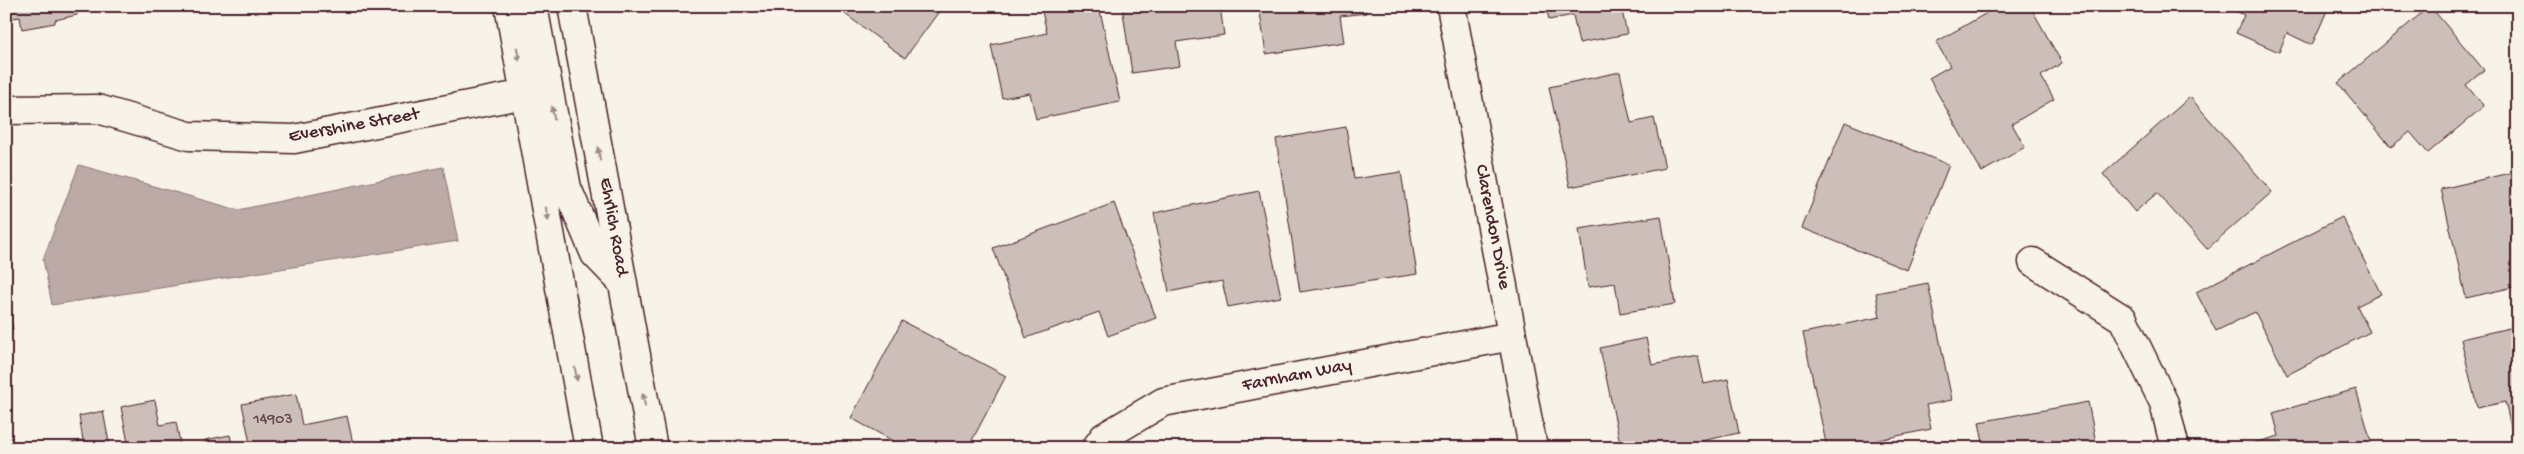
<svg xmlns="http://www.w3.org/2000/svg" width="2524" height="454" font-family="'Gochi Hand',sans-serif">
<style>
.water{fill:#bcaaa7;stroke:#8e7275}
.building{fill:#ccbfb9;stroke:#4a1f2b}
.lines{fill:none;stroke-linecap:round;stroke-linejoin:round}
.minor-casing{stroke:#4a1f2b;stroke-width:31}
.secondary-casing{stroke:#4a1f2b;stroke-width:31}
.minor{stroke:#f7f3e8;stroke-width:28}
.secondary{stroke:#f7f3e8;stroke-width:28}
.oneway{fill:#a0898a}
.labels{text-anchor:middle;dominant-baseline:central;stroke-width:4.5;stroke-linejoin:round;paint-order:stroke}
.number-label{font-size:16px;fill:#6a474e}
.street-label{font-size:19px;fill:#4a1f2b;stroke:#f7f3e8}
</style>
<rect width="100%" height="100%" fill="#f7f3e8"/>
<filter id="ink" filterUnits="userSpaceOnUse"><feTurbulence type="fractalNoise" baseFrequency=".02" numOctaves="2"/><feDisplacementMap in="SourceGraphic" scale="10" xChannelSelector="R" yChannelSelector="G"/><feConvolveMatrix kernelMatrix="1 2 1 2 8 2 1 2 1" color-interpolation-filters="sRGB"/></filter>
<g filter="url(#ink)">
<!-- water -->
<path class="water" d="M79,165L238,210L443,167L458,241L52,305L43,259Z"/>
<!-- building -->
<path class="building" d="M6,6H75L77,15L55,20V23L22,29L20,17L6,19Z
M834,6H943L905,58Z
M1099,6L1120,102L1036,119L1030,93L1002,98L991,45L1047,33L1041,7Z
M1122,6H1220L1224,35L1176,42L1180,66L1132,73Z
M1259,6H1365L1366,13L1340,16L1344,42L1266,54Z
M1546,6H1621L1627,34L1579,43L1573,15L1549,20Z
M1999,6H2030L2062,63L2041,76L2054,99L2012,124L2025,147L1982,172L1929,78L1950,66L1936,42Z
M2224,6H2329L2312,45L2287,33L2279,52L2236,33L2244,15Z
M2430,6L2484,70L2466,85L2484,106L2428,153L2410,132L2391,147L2338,83Z
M1620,72L1631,123L1654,118L1665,168L1570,187L1549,87Z
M2190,97L2272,192L2207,249L2157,193L2135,212L2103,174Z
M1845,122L1949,165L1907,270L1802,228Z
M1346,127L1354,179L1401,172L1417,274L1300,292L1276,139Z
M2518,171V286L2466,298L2441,189Z
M1259,191L1281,297L1228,307L1222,281L1169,292L1154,213Z
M1114,203L1156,318L1108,336L1099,312L1026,338L993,248Z
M1661,216L1675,304L1620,313L1615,283L1588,287L1579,229Z
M2342,217L2381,294L2357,306L2370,332L2287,375L2255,312L2216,331L2196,292Z
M1928,283L1952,400L1926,405L1931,429L1839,448H1827L1803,333L1880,317L1876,293Z
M6,294L13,329L6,331Z
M902,321L1006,376L968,448H906L851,418Z
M2518,326V448H2516L2505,402L2477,408L2461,339Z
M1646,338L1652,365L1698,356L1704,384L1728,379L1739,433L1668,448H1621L1600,348Z
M2356,389L2373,448H2252L2251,444L2279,436L2273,413Z
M296,394L302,425L347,416L354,448H251L242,404Z
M155,400L160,425L176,422L181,448H129L121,407Z
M2088,402L2097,448H1984L1979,422Z
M103,411L110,448H54L83,440L79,416Z
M230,435L233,448H182L206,443L205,440Z
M1429,440L1430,448H1391Z"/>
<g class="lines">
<!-- minor casing -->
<g class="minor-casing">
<path id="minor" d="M1451,6L1533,448
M6,110L98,109L189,136L294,139L525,94
M2033,262L2123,319L2164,403L2175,448
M1096,448L1104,437L1163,402L1512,336"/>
</g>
<!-- secondary casing -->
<g class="secondary-casing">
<path id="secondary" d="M509,6L589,448
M533,6L567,188L595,254L623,283
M572,6L653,448"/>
</g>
<!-- minor -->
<use href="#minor" class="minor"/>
<!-- secondary -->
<use href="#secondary" class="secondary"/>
</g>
<!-- one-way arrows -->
<defs><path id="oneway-solid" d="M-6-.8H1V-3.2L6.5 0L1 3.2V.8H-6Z" transform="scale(1.25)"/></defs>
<g class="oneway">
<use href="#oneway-solid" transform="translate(518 54) rotate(80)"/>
<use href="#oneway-solid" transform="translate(553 113) rotate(-101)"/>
<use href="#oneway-solid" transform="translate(599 154) rotate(-100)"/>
<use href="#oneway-solid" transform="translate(547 214) rotate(80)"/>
<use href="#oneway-solid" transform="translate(576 374) rotate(80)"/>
<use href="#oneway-solid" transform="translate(644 400) rotate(-100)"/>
</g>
</g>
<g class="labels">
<!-- number labels -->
<g class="number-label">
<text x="273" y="420">14903</text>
</g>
<!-- street labels -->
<g class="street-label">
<text transform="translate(354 126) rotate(-10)">Evershine Street</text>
<text transform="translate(613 227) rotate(80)">Ehrlich Road</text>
<text transform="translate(1492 227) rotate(79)">Clarendon Drive</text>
<text transform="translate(1297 376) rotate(-11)">Farnham Way</text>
</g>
</g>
<!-- margin -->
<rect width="2524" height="454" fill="none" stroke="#f7f3e8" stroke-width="25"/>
<rect x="12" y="12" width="2499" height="429" fill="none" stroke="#4a1f2b" stroke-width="2" filter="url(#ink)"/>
</svg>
